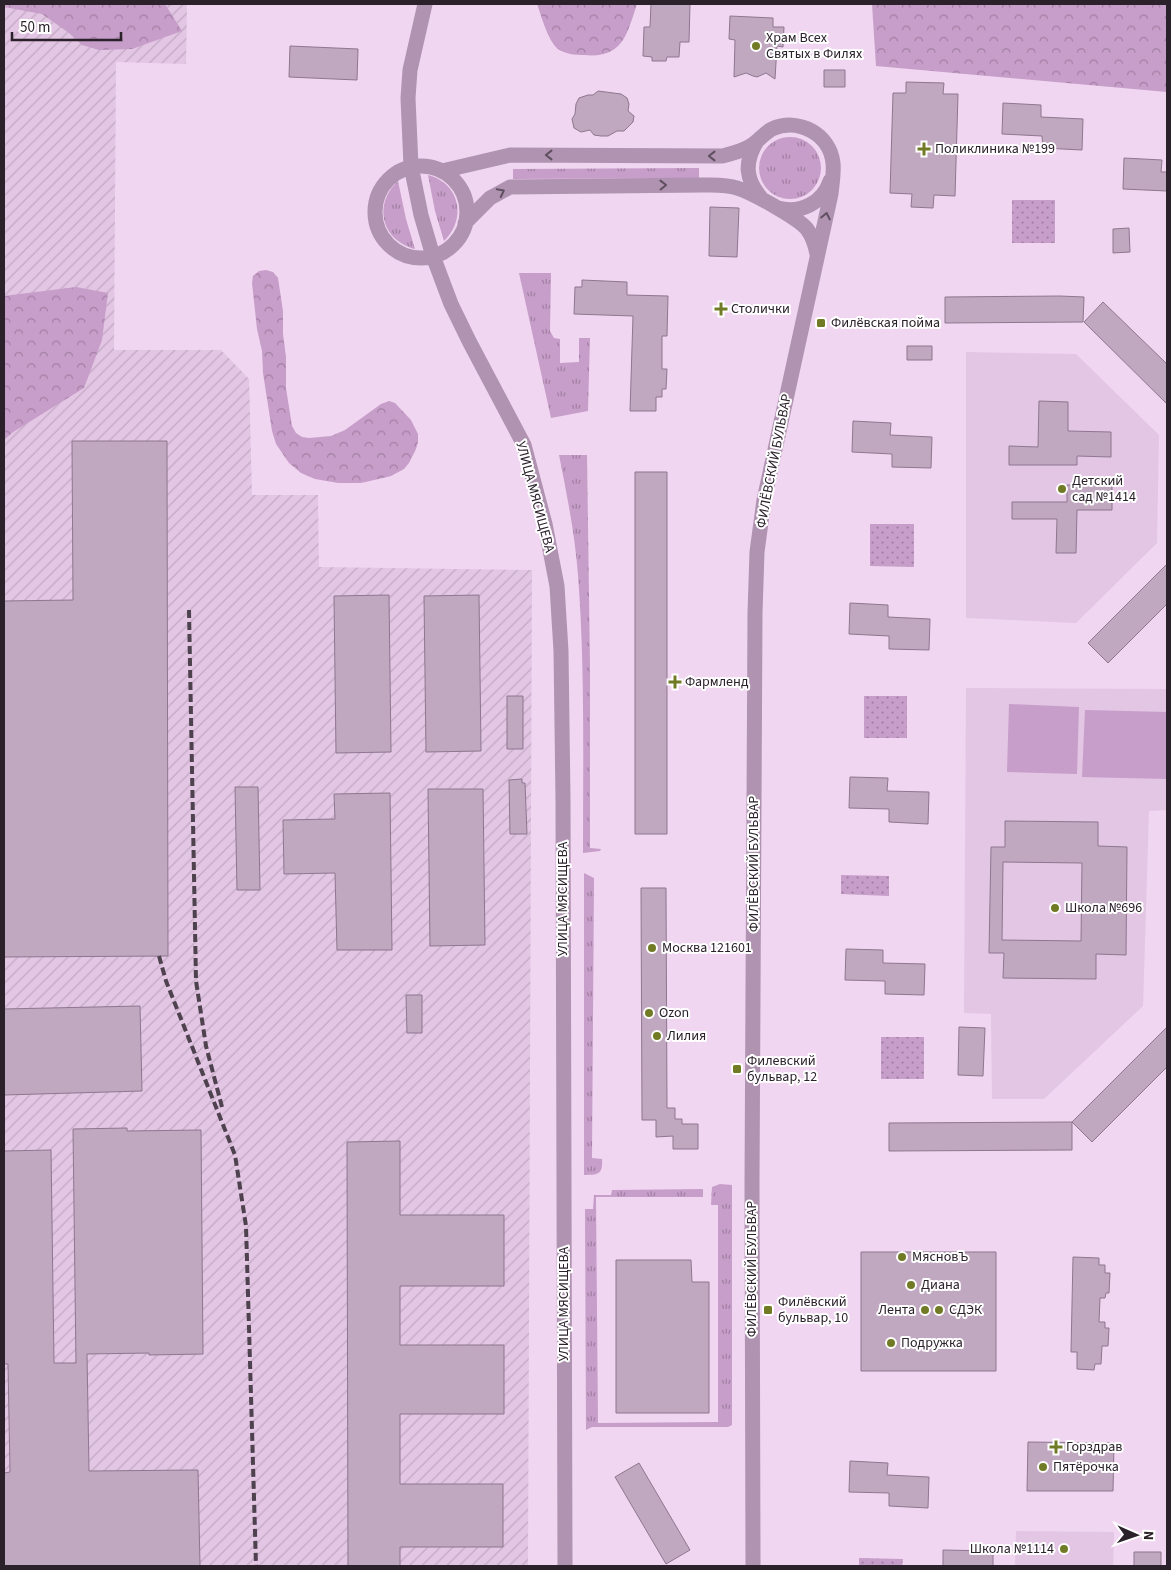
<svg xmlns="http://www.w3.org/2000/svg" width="1171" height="1570" font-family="'Source Sans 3',sans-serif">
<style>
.built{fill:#e3c5e4}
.industrial{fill:url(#industrial-furrows)}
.grass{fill:url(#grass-tufts)}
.forest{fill:url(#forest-crowns)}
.park{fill:url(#park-dots)}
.pitch{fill:#c79dc9}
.building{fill:#c0a8c1;stroke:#8e778f;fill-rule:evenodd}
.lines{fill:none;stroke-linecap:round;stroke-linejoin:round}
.minor{stroke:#af93b0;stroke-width:15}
.rail{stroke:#4e424f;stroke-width:4;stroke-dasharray:8 4;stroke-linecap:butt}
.oneway{stroke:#5f4f60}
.poi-dot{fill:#717a25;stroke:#fff;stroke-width:2}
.labels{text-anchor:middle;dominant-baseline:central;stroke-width:4;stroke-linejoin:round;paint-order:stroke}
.poi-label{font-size:14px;fill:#2a212a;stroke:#fff;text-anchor:start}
.street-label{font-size:14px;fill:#2a212a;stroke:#fff}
</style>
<defs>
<pattern id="industrial-furrows" width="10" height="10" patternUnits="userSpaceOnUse" patternTransform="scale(1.25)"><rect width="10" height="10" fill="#e3c5e4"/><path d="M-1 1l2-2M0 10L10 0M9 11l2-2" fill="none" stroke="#c3a9c4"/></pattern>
<pattern id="grass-tufts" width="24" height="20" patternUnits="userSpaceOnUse" patternTransform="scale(1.25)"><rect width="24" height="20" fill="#c79dc9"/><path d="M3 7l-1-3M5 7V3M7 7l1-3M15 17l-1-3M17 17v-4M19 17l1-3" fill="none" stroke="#a280a3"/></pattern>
<pattern id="forest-crowns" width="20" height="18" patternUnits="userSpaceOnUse" patternTransform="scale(1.25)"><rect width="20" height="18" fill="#c79dc9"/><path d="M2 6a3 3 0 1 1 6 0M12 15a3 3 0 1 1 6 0" fill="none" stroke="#a280a3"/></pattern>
<pattern id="park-dots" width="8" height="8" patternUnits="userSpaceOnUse" patternTransform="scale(1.25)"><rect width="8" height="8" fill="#c79dc9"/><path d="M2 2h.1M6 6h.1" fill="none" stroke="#a280a3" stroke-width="1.8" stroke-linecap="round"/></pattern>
</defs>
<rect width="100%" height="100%" fill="#f0d6f1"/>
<!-- built -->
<path class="built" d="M966,352L1076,354L1159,435L1157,543L1076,623L966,618Z
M966,688L1167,689V810L1149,811L1143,1006L1044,1099H992L991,1014L964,1013Z
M1016,1531L1114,1532L1113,1566H1015Z"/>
<!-- industrial -->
<path class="industrial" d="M4,4H187L186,64L116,62L114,350H221L249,379L252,495H318L319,567L532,570L528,1566H4Z"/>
<!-- grass -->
<path class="grass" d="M759 168a31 31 0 1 1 62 0a31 31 0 1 1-62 0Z
M699,168V178L513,179V169Z
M428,175C460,183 467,219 444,241L435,211Z
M398,181L406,219L415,249C381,240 373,204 398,181Z
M519,273H551L550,331L554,338L560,339V363L579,362V338H590L588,411L551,418Z
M559,455H587L590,665V848L601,849L600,851L583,853C583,760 585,667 578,575C575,535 567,495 559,455Z
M584,873L594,878L592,1158L602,1159C603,1175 598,1175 584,1175Z
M720,1184L732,1185V1425L728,1427H592L586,1430L585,1209H593L594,1195H611L612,1190L703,1189V1197H596L598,1423L718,1422V1205H711L712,1187Z"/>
<!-- forest -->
<path class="forest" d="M4,4H165L182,31L132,49L99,50L82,45L69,33L42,14L4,7Z
M537,4H637C627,34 623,59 584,55C575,55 565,54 558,49C548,41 541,15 537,4Z
M872,4H1167V92L876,66Z
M266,270L273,272L278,278L283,311V334L286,357V388L292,426L296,433L302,437L309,438L331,436L345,430L381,404L389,401L395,403L411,420L418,434V442L416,449L409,463L404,469L391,476L383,478L361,483H338L315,479L301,473L289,463L276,444L272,431L263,373L262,351L257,329L252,283L253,276L259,271Z
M76,287L108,293L102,340L84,388L13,432L4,440V296Z"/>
<!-- park -->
<path class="park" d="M1012,200H1055V243H1012Z
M870,524H914V567L870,566Z
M864,696H907V738H864Z
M841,875L889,876V896L841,894Z
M881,1037H924V1079H881Z
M859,1558L903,1559L902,1566H859Z"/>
<!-- pitch -->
<path class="pitch" d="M1009,704L1079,707L1077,774L1007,772Z
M1085,710L1167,712V779L1082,777Z"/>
<!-- building -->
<path class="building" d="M651,4H690L689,42H680L679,57H667L666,61H652V57L643,56L644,27H650Z
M730,16L773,18V27H784L783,47L777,46L775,79L766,73L757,77L753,76L746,73L734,77L735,40L729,39Z
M290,46L358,49L357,80L289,77Z
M824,70H845V87H824Z
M906,82L944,83L943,94H958L955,196L934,195L933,208L911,207L912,194L890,193L893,93H906Z
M598,91L621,94L627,98L629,104L628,111L634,116L633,122L624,131H617L608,136H601L594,135L590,130L581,132L574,128L572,119L575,114L576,104L579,98L588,95H593Z
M1003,103L1041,105V117L1083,119L1082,150L1043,148L1042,136L1002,134Z
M1124,158L1162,160L1161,172H1167V191L1123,189Z
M710,207L739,208L737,257L709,256Z
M1129,228L1130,252L1113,253V229Z
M582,280L627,282V295L668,296L667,336H662V369H667L666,389H662V397H656V411H630L633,316L574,314L575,287H582Z
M1060,296L1084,297L1083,322L945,323V297Z
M1103,302L1167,364V404L1084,322Z
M907,346H932V360H907Z
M1039,401L1068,402V431L1111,432V457L1077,456V465H1009V446L1038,447Z
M853,421L891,423L890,435L932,437L931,468L892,467V454L852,452Z
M72,441H167L168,956L4,957V601L73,600Z
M635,472H667V834H635Z
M1067,485H1112V510H1077L1076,553H1056L1057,519H1012V502H1067Z
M1167,564V604L1108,663L1088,643Z
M389,595L391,752L336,753L334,596Z
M479,595L481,751L426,752L424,596Z
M850,603L888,605V617L930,619L929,650L889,649V636L849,634Z
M507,696H523V749H507Z
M850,777L888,778L887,791L929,792L928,824L889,822V809L849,808Z
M522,779V783H525L527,834H510L509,780Z
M235,787H258L260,890H237Z
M428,789H483L485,945L430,946Z
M390,793L392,950H337L335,873L284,874L283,820L335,819L334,794Z
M1005,821L1098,822V846L1127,847L1126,955L1096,954V979L1003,978L1004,953H989L991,847H1005ZM1003,862L1082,863L1081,941L1002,940Z
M641,888H666L667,1108H675V1119H682V1124H698V1149H673V1136L656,1137V1120H642Z
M846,949L883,950V963L925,964L924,995L885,994V981L845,980Z
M406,995H422V1033H407Z
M140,1006L142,1091L4,1095V1009Z
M959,1027L985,1028L983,1076L958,1075Z
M1167,1027V1067L1092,1142L1072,1122Z
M1072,1122V1150L889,1151V1123Z
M127,1128V1131L201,1130L203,1354L149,1355V1353L87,1354L89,1471L198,1470L200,1566H4V1473L10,1472L8,1364H4V1151L51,1150L54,1363H76L73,1129Z
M400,1141V1215H504V1286H400V1345H504V1414H400V1484H503V1547H400V1566H348L347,1142Z
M861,1252H996V1371H861Z
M1073,1257L1099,1258V1265H1105V1273H1110L1109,1293H1106L1105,1298H1100L1099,1322H1105V1328H1109L1108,1346H1102L1101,1364H1095L1094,1370L1077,1369V1352H1071Z
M616,1260H691L692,1282H709V1413H616Z
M1028,1442L1114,1443L1113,1491H1027Z
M850,1461L888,1463L887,1475L929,1477L928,1508L889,1506V1493L849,1492Z
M639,1463L690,1550L666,1564L615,1477Z
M943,1550L993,1551V1566H943Z
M1134,1552H1161V1566H1134Z"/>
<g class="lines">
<!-- minor -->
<path class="minor" d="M425,4L410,70L408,98L411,166L421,215L433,256L451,304L469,341L524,445L545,524L557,586L561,651L563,800L565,1566
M757,141C744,163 745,179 762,199
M375 212a46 46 0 1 1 92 0a46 46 0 1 1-92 0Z
M442,171L510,155L722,156C734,153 747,150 757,141C762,137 766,132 772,129C798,117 830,134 833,163C834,173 832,184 831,194L764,500L757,552L755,613L752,1183L753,1566
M778,208C800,214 823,203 830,181
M465,223L490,198L510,187L702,185C713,185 726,184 737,188C751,192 798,218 807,229C813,237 815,244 817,254"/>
<!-- rail -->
<path class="rail" d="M189,610L196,981L206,1046L222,1107
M159,956L166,981L235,1155L246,1226L256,1566"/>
</g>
<!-- one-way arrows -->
<defs><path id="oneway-chevron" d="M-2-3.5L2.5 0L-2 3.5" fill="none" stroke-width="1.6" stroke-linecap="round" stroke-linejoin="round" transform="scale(1.25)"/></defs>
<g class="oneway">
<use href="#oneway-chevron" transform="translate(549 155) rotate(-180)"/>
<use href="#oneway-chevron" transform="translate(712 156) rotate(-180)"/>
<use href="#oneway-chevron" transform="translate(663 185) rotate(-1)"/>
<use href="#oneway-chevron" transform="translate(501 192) rotate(-27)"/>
<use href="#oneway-chevron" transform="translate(826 216) rotate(-78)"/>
</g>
<!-- markers -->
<g class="poi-dot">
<circle cx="756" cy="46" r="5"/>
<path d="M921.5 141.5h5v5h5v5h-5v5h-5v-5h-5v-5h5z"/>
<path d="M718.5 301.5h5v5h5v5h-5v5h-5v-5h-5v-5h5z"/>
<rect x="816" y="318" width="10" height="10" rx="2.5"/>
<circle cx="1062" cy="489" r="5"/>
<path d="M672.5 674.5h5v5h5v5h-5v5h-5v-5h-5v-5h5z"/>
<circle cx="1055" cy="908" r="5"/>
<circle cx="652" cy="948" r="5"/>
<circle cx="649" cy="1013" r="5"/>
<circle cx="657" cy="1036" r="5"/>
<rect x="732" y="1064" width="10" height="10" rx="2.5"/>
<circle cx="902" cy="1257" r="5"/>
<circle cx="911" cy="1285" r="5"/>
<rect x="763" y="1305" width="10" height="10" rx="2.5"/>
<circle cx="925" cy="1310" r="5"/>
<circle cx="939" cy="1310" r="5"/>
<circle cx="891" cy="1343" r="5"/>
<path d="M1053.5 1439.5h5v5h5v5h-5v5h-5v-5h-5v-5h5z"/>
<circle cx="1043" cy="1467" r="5"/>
<circle cx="1064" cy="1549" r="5"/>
</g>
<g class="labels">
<!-- poi labels -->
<g class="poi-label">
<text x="766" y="38">Храм Всех<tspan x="766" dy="16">Святых в Филях</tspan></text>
<text x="935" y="149">Поликлиника №199</text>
<text x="731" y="309">Столички</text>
<text x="831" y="323">Филёвская пойма</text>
<text x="1072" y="481">Детский<tspan x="1072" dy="16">сад №1414</tspan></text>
<text x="685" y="682">Фармленд</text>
<text x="1065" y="908">Школа №696</text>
<text x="662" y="948">Москва 121601</text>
<text x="659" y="1013">Ozon</text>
<text x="667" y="1036">Лилия</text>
<text x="747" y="1061">Филевский<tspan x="747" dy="16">бульвар, 12</tspan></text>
<text x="912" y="1257">МясновЪ</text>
<text x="921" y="1285">Диана</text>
<text x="778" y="1302">Филёвский<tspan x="778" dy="16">бульвар, 10</tspan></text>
<text x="915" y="1310" text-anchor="end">Лента</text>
<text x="949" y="1310">СДЭК</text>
<text x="901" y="1343">Подружка</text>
<text x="1066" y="1447">Горздрав</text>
<text x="1053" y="1467">Пятёрочка</text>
<text x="1054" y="1549" text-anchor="end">Школа №1114</text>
</g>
<!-- street labels -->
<g class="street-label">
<text transform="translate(774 461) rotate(-79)">ФИЛЁВСКИЙ БУЛЬВАР</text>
<text transform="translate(535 497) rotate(75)">УЛИЦА МЯСИЩЕВА</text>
<text transform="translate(754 864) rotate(-90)">ФИЛЁВСКИЙ БУЛЬВАР</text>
<text transform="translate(563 899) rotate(-90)">УЛИЦА МЯСИЩЕВА</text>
<text transform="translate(752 1269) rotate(-90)">ФИЛЁВСКИЙ БУЛЬВАР</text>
<text transform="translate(564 1304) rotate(-90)">УЛИЦА МЯСИЩЕВА</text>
</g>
</g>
<!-- border -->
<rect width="1171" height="1570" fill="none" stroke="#2a212a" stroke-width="10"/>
<!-- north arrow -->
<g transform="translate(1136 1535) rotate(92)" stroke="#ffffff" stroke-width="4" paint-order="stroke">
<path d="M0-4L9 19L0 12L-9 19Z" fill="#2a212a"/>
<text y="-8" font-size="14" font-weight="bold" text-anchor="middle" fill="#2a212a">N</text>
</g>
<!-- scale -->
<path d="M12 32v8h109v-8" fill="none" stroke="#2a212a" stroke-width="2.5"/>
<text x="20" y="32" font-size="15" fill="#2a212a" stroke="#ffffff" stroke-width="4" paint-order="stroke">50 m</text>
</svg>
